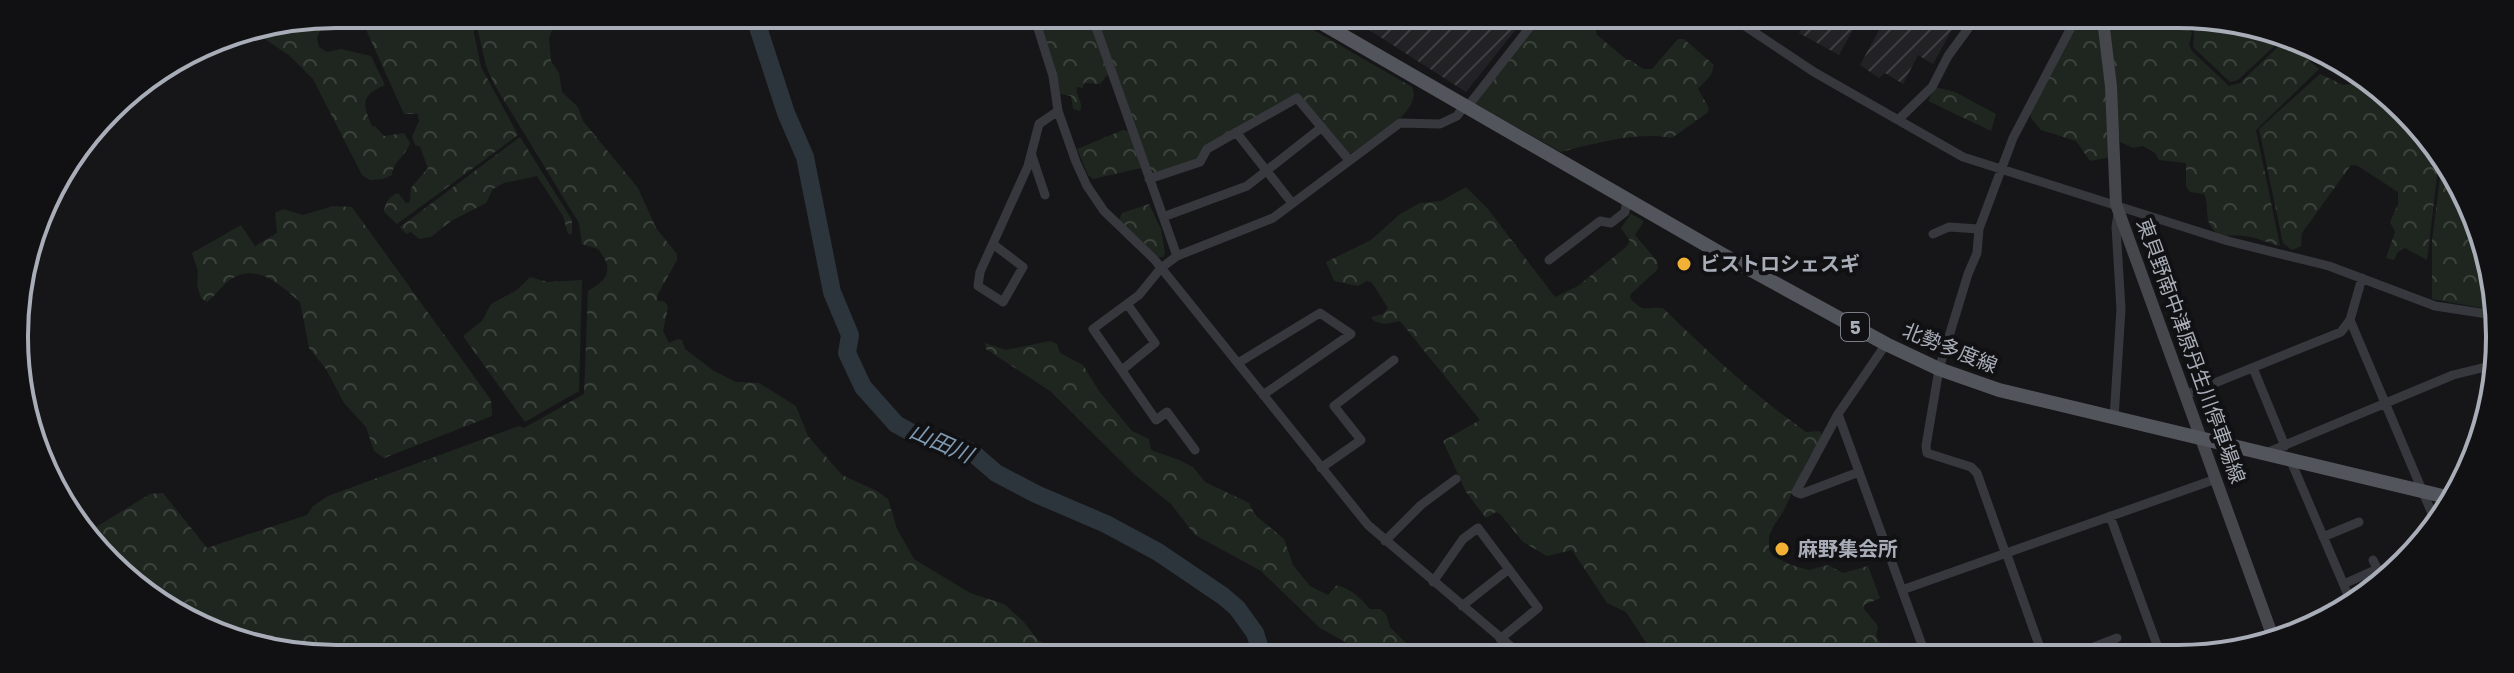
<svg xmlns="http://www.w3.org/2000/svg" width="2514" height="673" font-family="Poppins,'Noto Sans JP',sans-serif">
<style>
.industrial{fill:url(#industrial-furrows)}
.forest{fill:url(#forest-crowns)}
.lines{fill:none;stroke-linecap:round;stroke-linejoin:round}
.river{stroke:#2c353c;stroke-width:18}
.minor{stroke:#37383d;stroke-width:9}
.secondary{stroke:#45474d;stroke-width:12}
.primary{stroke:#53555c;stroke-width:14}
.poi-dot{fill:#f2b134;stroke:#111113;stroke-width:3}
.labels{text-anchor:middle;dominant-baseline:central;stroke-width:8;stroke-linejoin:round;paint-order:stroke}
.shield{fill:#111113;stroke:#7b7e86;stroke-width:2}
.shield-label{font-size:18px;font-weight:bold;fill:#a8adb8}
.poi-label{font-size:20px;font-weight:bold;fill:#a8adb8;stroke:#111113;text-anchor:start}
.street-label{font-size:20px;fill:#a8adb8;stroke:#111113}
.water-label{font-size:22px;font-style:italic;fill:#7f9bb3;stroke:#111113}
.rim{fill:none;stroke:#a8adb8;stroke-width:4}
</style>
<defs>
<pattern id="industrial-furrows" width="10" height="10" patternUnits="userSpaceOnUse" patternTransform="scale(2)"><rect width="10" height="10" fill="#222225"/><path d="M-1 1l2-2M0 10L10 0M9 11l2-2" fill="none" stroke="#3f3f43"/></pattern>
<pattern id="forest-crowns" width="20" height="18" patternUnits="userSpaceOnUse" patternTransform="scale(2)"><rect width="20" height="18" fill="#1e261f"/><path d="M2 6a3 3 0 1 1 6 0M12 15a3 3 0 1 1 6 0" fill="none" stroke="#3c433d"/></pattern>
</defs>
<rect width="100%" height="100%" fill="#161618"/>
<!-- industrial -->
<path class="industrial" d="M1349,17L1525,18L1466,92Z
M1806,19H1859L1839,55L1799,33Z
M1885,19H1958L1933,64L1918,55L1903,84L1885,73L1879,78L1860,65Z"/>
<!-- forest -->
<path class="forest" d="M336,14H349L350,18L320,31L317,38L319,47L327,52L341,49L371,56L385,85C361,95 362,103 372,126L376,127L384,136L404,133L410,143C406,156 393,161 392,175L383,179L370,180L362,175L313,79L290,56L253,31Z
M359,14H470L481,67L518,135L397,224L384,212C385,203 389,196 398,193L406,203L410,202L411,188L428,168L420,147L415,145L412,137L419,121L418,114H404Z
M474,14L575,15L553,27L549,38L551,61L559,73L562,92L578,107L583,121L638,188L656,228L677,254V260L658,294L657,300L665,302L668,307L663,331L669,343L678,339L682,340L685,349L714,371L736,382L759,383L796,406L808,436L842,475L877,491L888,499L897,529L914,559L970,593L1004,604L1023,621L1038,640L1062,654L274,653L175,616L83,535L150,494L163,493L207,548L307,515L313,506L328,496L519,426L524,428L584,394L588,291C609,279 614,269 598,249L582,244L579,223L494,84L486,66Z
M1039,16H1089L1109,73L1100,84L1084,83L1083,88L1077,87C1075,96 1084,102 1080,111L1073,109L1071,96L1060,94C1056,68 1045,43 1039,16Z
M1096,16L1291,17L1412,87C1424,111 1370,140 1352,153H1348L1297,94L1196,160L1150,176Z
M1542,18H1591L1597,35L1627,60H1630L1643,69H1652L1678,39H1684L1714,65L1711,75L1698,89L1709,108L1707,113L1672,138C1636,131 1596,143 1561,152L1475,104Z
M2077,20H2097L2113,151L2111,157L2090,161L2076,141L2041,130L2031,118V112Z
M2106,20H2181L2192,33L2189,45L2192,51L2229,86L2240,83L2286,39L2308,48L2307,59L2319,69L2256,130L2280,246C2268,243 2255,237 2244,236C2231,234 2218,240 2210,225C2205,215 2209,204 2204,194L2190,192L2186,186V163L2159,160L2155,153L2143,146L2133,148L2120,142Z
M2187,20H2240L2283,38L2238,80L2230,82L2193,47L2194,31Z
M2359,71L2440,152L2427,260L2405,248L2398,252L2394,260L2386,258L2395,232L2390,222L2398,204V192L2358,166L2351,165L2302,233L2301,246L2292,250L2283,243L2259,129L2320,74L2343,85L2352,84Z
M1935,87L1955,92L1996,114L1991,131L1928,101Z
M1123,130L1129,131L1141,168L1093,179L1088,175L1077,149Z
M520,137L572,220V234H568L563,216L537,176L504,183L493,189L486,203L451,221L431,237L419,239L411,232L406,234L400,227Z
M2443,154L2494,273V310L2432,299V241Z
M1466,187L1488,209L1555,297L1578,286L1626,247L1630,241L1621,228L1631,214L1644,221L1635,235L1657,261L1658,269L1631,294L1630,298C1644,314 1646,306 1663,308C1709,353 1754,395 1806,432L1820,431L1823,437L1809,457L1783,512L1773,527L1769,536V550L1773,556L1791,565L1809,570L1828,565L1843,573L1868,566L1880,598L1864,605V609L1878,626L1876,636C1881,645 1890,652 1900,656L1654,655L1626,612L1607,603L1572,550L1547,556L1523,542L1500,514L1496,512L1486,518L1466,492L1443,441L1480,420L1400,321L1384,324L1374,321L1371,317L1383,314L1388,308L1372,283L1367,281L1358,286L1334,281L1326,262L1371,240L1400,214L1420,203L1441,201Z
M1149,204L1161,229L1165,254L1163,257H1159L1119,220L1122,213Z
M333,206L352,207L491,400L492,416L384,458L374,451L366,427L344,403L326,369L309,348L300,302C282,286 257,262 231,279C223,284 216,295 207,302L201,298L197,286L198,271L192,253L241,225L255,246L277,233L275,213L283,209L303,215Z
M530,277L548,282L582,280L579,391L525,422L463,336L482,321L491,304L517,290Z
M1050,341L1057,344L1060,353L1083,365L1099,391L1132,431L1149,439L1151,450L1179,460L1193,467L1205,482L1249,503L1255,515L1284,539L1293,565L1310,586L1328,595L1337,585C1351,589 1361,598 1370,609H1380L1386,614L1390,627L1407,644L1411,655H1369L1320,628L1261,571L1195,535L1171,504L1135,475L1050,391L986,349L985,343L1006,350Z"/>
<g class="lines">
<!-- river -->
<path class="river" d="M754,15L786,113L805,157L832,292L850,335L847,353L863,387L896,424L914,434L954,444L973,453L996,473L1036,494L1106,524L1158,552L1223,596L1237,608L1255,633L1262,655"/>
<!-- minor -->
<path class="minor" d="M1034,16L1053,76L1058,111L1076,162L1087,186L1104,211L1154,259L1368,525L1521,655
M1092,16L1177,256L1161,268L1139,295L1093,329L1156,420L1167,412L1195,450
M1733,18L1814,72L1963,157L2228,241L2329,266L2435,306L2494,315
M1468,106L1537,18
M1898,120L1932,87L1948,56L1975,19
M1236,132L1292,203
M1032,156L1045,195
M1149,179L1200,162L1207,149L1297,98L1349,160
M1163,217L1247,186L1322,127
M1979,229L1977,253L1968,274L1939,369L1926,446L1927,453L1971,467L1977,473L2005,552
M1933,234L1949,227L1979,229L2013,138L2075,20
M993,244L1023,267L1003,302L978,286L980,272L1028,166L1039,124L1058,111
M1177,256L1273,218L1400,123L1440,124L1457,116L1465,105
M1549,260L1600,221L1611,223L1625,212L1627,199
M2362,278L2350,320L2436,523
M1886,344L1838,414L1926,656
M1238,363L1320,313L1351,334L1263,395
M2253,368L2285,446
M1122,370L1155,343L1128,305
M2185,395L2341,332L2350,320
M1838,414L1796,492L1801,494L1859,472
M2114,418L2121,309L2116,227L2118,214
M2266,453L2453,375L2494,365
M2290,459L2352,604
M1321,468L1361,440L1334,406L1394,360
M2110,516L2161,656
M2323,537L2359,522
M1385,541L1421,505L1456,479
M2006,552L2043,656
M2373,560L2382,579
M1433,582L1463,539L1478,528L1538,608L1500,639
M2344,584L2377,569
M1902,590L2216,479
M1462,606L1509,569
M2070,656L2117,638"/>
<!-- secondary -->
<path class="secondary" d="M2103,20L2111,87L2116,204L2274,640"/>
<!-- primary -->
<path class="primary" d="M1311,17L1720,253L1886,344L1939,369L1999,390L2455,499"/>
</g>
<!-- markers -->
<g class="poi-dot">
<circle cx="1684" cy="264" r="8"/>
<circle cx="1782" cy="549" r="8"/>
</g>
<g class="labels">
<!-- shield labels -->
<rect class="shield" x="1841" y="313" width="28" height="28" rx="6"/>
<g class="shield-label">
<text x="1855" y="327">5</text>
</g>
<!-- poi labels -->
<g class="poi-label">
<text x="1700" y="264">ビストロシェスギ</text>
<text x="1798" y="549">麻野集会所</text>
</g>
<!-- street labels -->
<g class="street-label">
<text transform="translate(1950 348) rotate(22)">北勢多度線</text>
<text transform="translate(2191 351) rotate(70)">東貝野南中津原丹生川停車場線</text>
</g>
<!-- water labels -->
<g class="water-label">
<text transform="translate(941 443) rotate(24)">山田川</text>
</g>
</g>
<!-- crop -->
<path d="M0 0H2514V673H0ZM336 28H2178A308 308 0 0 1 2486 336V337A308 308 0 0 1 2178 645H336A308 308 0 0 1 28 337V336A308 308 0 0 1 336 28Z" fill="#111113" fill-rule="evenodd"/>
<path class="rim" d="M336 28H2178A308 308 0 0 1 2486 336V337A308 308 0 0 1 2178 645H336A308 308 0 0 1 28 337V336A308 308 0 0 1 336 28Z"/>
</svg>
